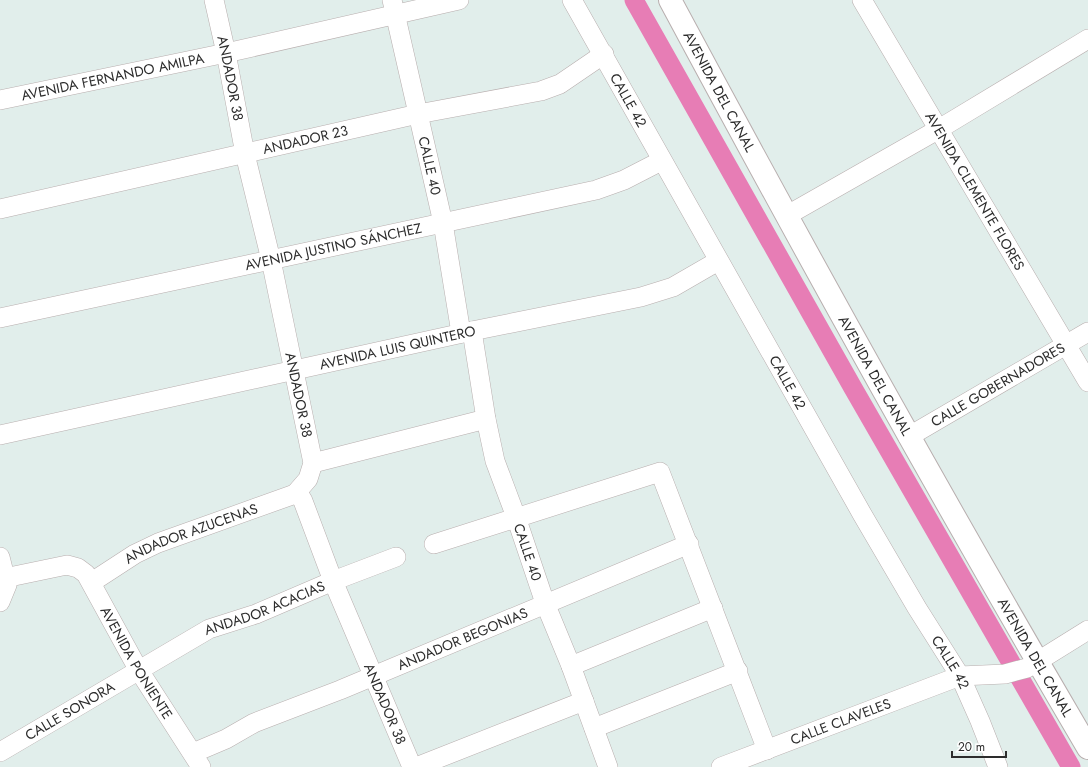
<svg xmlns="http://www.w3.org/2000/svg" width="1088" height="767" font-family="Jost,sans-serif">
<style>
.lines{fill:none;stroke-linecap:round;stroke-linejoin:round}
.canal{stroke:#e77db5;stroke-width:19}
.street-casing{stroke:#b8aeae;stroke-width:20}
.secondary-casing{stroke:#b8aeae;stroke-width:24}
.street{stroke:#fff;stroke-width:19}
.secondary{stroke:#fff;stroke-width:22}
.labels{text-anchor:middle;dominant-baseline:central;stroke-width:3;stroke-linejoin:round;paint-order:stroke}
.street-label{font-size:14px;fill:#2d2d2d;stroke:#fff}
</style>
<rect width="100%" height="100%" fill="#e1eeeb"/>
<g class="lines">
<!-- canal -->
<path class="canal" d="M634,0L853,388L1071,767"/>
<!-- street casing -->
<g class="street-casing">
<g id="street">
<path id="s1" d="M214,0L226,53L245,154L271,260L313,463L308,479L295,494"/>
<path id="s2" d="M392,0L443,223L461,333"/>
<path id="s3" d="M572,0L862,514L917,608L960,676L980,721L998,767"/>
<path id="s4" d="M862,0L1088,382"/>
<path id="s5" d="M0,100L226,53L459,0"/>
<path id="s6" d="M0,209L418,114L541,91L560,84L604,54"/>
<path d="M786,216L939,129L1088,39"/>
<path id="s7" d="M0,318L596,190L624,180L661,161"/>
<path id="s8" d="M472,331L486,419L495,461L516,517L545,603L571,666L608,767"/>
<path id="s9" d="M0,435L472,331L641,297L673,287L718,261"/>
<path id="s10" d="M908,437L1088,332"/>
<path d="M313,463L486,419"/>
<path id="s11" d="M295,494L300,496L303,501L333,581L412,767"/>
<path d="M434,544L660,472L767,750"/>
<path d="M0,557L7,585L0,602"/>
<path id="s12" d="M0,579L67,565L78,568L86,574L138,669L201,767"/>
<path id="s13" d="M92,582L135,554L158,543L295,494"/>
<path d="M571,666L713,608"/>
<path d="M594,728L738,671"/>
<path id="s14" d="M0,752L209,629L256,614L333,581L396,557"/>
<path id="s15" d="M193,753L226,739L254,723L340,690L689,544"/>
<path d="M416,767L584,701"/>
<path id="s16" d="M721,767L960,676L1005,674L1027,668L1088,630"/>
</g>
</g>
<!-- secondary casing -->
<g class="secondary-casing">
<g id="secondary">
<path id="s17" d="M670,0C805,252 943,501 1088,748"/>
</g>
</g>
<!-- street -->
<use href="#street" class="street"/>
<!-- secondary -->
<use href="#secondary" class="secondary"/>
</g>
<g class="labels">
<!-- street labels -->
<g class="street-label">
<text stroke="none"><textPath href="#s5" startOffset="115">AVENIDA FERNANDO AMILPA</textPath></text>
<text stroke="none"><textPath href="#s1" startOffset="80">ANDADOR 38</textPath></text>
<text stroke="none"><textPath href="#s17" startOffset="104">AVENIDA DEL CANAL</textPath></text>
<text stroke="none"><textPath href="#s3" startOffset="115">CALLE 42</textPath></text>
<text stroke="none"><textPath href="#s6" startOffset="313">ANDADOR 23</textPath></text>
<text stroke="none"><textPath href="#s2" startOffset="170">CALLE 40</textPath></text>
<text stroke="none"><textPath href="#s4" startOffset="222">AVENIDA CLEMENTE FLORES</textPath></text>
<text stroke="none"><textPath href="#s7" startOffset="341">AVENIDA JUSTINO SÁNCHEZ</textPath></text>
<text stroke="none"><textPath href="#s9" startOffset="407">AVENIDA LUIS QUINTERO</textPath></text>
<text stroke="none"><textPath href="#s17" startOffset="428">AVENIDA DEL CANAL</textPath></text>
<text stroke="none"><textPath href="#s3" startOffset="439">CALLE 42</textPath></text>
<text stroke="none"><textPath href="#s10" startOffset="104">CALLE GOBERNADORES</textPath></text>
<text stroke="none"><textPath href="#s1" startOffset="404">ANDADOR 38</textPath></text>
<text stroke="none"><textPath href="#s13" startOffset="111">ANDADOR AZUCENAS</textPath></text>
<text stroke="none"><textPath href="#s8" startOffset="229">CALLE 40</textPath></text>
<text stroke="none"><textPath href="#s14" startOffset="302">ANDADOR ACACIAS</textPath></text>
<text stroke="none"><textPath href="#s15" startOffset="293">ANDADOR BEGONIAS</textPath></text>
<text stroke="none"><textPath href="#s17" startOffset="752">AVENIDA DEL CANAL</textPath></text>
<text stroke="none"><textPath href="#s12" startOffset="192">AVENIDA PONIENTE</textPath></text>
<text stroke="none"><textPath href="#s3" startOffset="763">CALLE 42</textPath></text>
<text stroke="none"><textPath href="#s11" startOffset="230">ANDADOR 38</textPath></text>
<text stroke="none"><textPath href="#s14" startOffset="81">CALLE SONORA</textPath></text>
<text stroke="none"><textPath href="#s16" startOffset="128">CALLE CLAVELES</textPath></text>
</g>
</g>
<!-- scale -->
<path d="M952 751v6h54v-6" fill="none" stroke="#2d2d2d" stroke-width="2"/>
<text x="958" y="751" font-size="12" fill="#2d2d2d" stroke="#ffffff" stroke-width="3" paint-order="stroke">20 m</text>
</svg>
